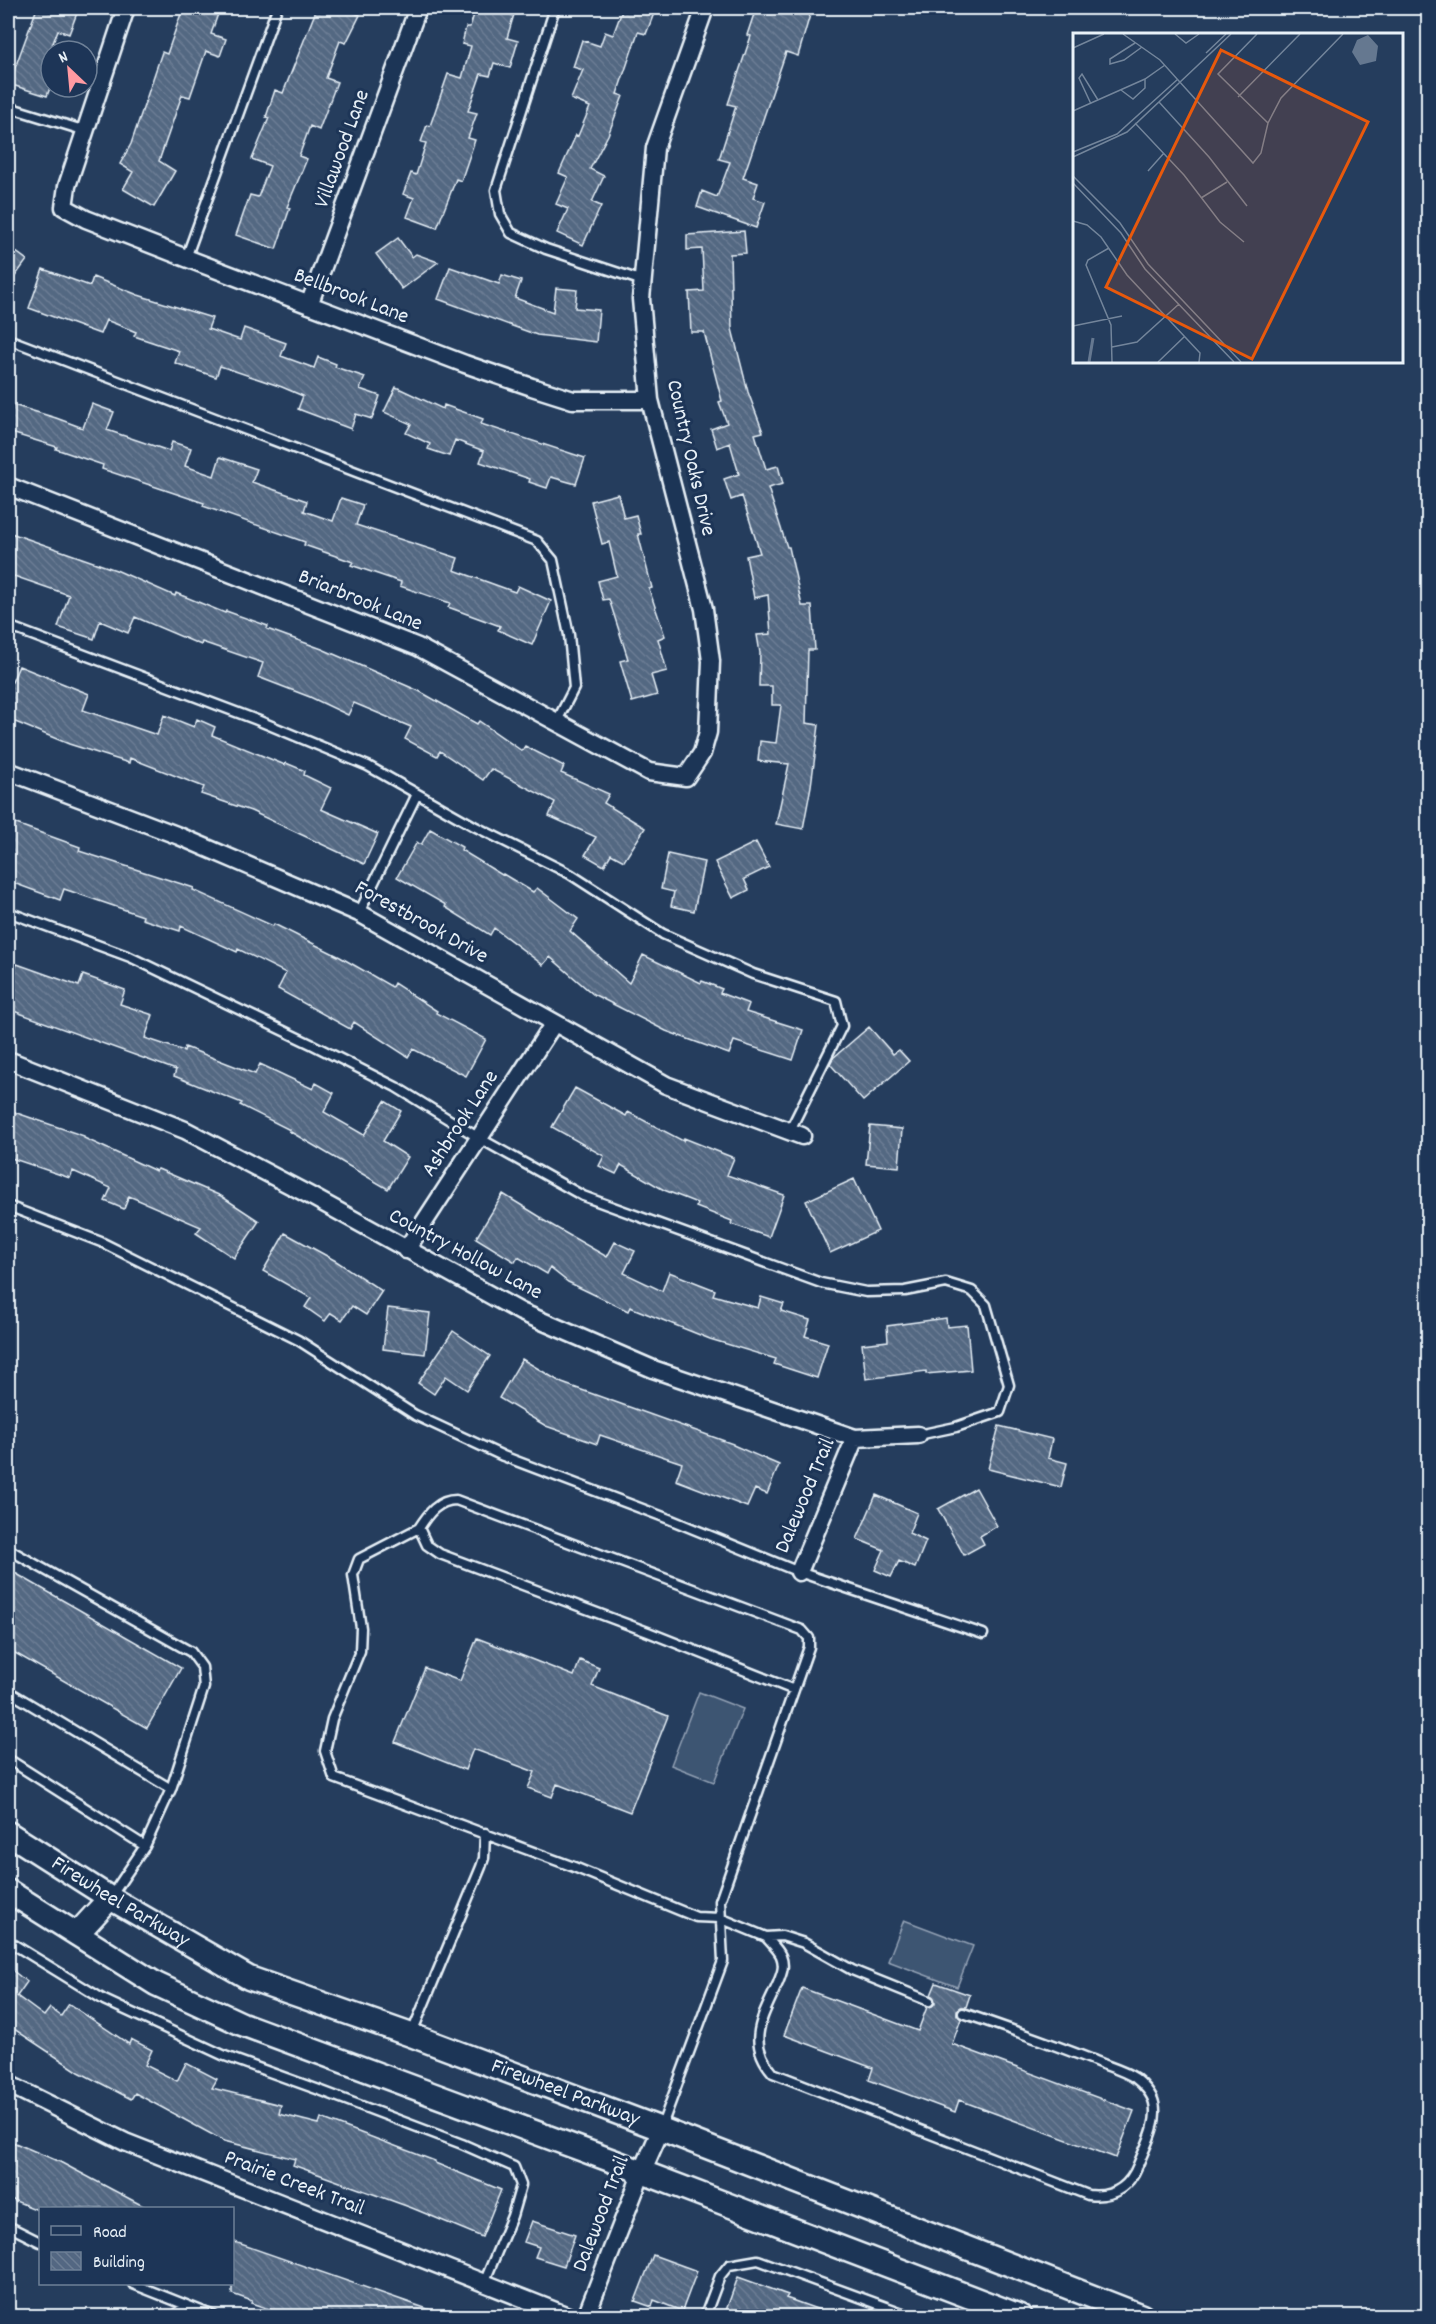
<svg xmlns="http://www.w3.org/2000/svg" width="1436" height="2324" font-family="Dekko,sans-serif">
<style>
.grass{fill:#3e5472;stroke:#93a2b5;stroke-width:1.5}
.building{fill:url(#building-back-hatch);stroke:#e8f1f8;stroke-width:1.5}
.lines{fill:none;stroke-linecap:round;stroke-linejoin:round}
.service-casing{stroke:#e8f1f8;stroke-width:13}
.minor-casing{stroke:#e8f1f8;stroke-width:21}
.secondary-casing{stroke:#e8f1f8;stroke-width:27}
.service{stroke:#1d3557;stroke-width:8}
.minor{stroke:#1d3557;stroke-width:16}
.secondary{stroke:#1d3557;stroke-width:22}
.labels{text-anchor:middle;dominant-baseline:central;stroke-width:6;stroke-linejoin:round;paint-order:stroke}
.street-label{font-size:22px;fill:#e8f1f8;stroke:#1d3557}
.inset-river{fill:none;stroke:#657890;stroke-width:3}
.inset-road{fill:none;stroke:#73859b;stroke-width:1.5}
.view{fill:#e8590c;fill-opacity:0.15;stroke:#e8590c;stroke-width:3}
.inset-edge{fill:none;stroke:#e8f1f8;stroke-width:3}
</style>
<defs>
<pattern id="building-back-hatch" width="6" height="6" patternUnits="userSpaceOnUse" patternTransform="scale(1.5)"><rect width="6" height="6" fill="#536782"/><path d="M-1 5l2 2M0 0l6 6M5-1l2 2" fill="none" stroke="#6c7d94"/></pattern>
</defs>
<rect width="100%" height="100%" fill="#253d5d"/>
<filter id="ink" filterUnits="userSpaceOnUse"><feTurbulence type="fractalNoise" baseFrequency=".0167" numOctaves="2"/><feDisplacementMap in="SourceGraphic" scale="12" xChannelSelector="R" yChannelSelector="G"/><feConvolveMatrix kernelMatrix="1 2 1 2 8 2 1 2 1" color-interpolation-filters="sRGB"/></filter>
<g filter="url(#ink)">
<!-- grass -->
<path class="grass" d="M699,1692L743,1709L714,1782L671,1765Z
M904,1920L973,1946L957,1987L888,1961Z"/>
<!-- building -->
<path class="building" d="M37,8H61L77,13L69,34L58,30L46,61L51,62V85L47,96L9,84Z
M183,8H210L219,11L211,34L226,39L220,56L206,51L190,97L182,95L159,161L175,171L154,207L123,189L133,172L120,164L131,144L162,52L167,54Z
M317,8H344L360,15L346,43L340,41L326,78L337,82L319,130L310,126L299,156L307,159L287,207L290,208L276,249L236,235L250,195L258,197L270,166L252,159L269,118L266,117L275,90L283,93Z
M476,8H503L515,11L507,38L518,41L510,68L494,63L490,76L481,74L468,111L477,113L468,138L475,140L461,181L456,179L437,228L407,217L414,198L403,194L411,173L416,175L426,143L421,142L427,125L430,126L448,74L462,78L471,46L462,44L466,27H470Z
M623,8H656L646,34L638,32L617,94L623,96L608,135L590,169L604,176L592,202L601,206L583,245L557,233L568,209L556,204L568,177L559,173L576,135L578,136L590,107L571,99L583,70L573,67L582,40L600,46L605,32L613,35Z
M756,8H812L798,56L786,52L743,178L758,183L753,198L765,202L756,228L697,207L702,191L717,197L730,162L719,159L736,106L728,104L751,36L747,35Z
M744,231L746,253L730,254L732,329L748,392L763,432L755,434L766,469L778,466L783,484L768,488L787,547H789L802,606H812L815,650H808L806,723L819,725L811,786L803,829L776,824L789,764L758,761L760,741L776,743L781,705H772V686H759L760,653L757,635L771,634L768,595L754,598L746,556L760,553L742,496L731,500L724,479L739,474L730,443L717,448L711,429L727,423L719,402L722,401L704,332H691L689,292L704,291L702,249L687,250V235Z
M398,238L412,257L416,254L438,262L402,289L376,254Z
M8,246L27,260L8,286Z
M450,267L499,284L502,275L521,281L515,298L553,312L556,288L577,290L575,308L599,310L596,342L537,335L438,299Z
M43,269L90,286L93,277L138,295L212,318L208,329L240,340L244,328L286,343L281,356L314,368L318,357L336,364L335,367L365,377L360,389L380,396L372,419L356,414L351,429L298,409L303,396L282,387L220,366L216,377L175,363L179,351L134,336L136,332L106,320L100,334L29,308Z
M396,387L443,409L444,405L483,419L481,424L585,458L576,484L551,477L547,488L529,482L530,479L480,462L484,451L455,440L449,456L428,449L430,444L406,433L411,424L384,412Z
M92,404L114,412L107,430L169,451L172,442L191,448L185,466L214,476L220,457L257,469L252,482L307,501L304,511L333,521L341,498L363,505L356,525L458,558L454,570L515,592L518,586L551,601L532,645L498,630L500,626L448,607L450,603L400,586L401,582L351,565L353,562L304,545L305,542L203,506L204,503L102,469L103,465L56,449L57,447L8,432V424L13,405L56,418L83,428Z
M618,494L624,518L636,515L641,534H638L652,588L649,589L665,636L658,639L667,671L651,675L657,695L632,702L620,661L628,659L609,599L603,600L598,581L617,576L609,542L602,544L591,501Z
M8,532L116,570L175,596L176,593L225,613L226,611L268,626L267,629L322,649L419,691L477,724L479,721L522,751L525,746L564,766L561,773L609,794L604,803L645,828L624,861L611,854L604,866L585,855L596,837L549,816L555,802L491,769L483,780L440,751L437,756L405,739L411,727L354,703L348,715L310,697L258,677L263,663L202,642L201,645L135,617L128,633L100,621L94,639L58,627L69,595L8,574Z
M19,666L89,694L83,710L157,735L164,715L194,727L197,719L215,727L212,735L285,765L286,763L305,771L304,775L331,788L321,809L378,834L364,864L251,811L201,794L204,787L130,758L129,763L69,744L8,719V680L12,682Z
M8,821L80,847L79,851L194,888L193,890L273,926L274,924L340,957L392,987L394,983L437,1011L436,1013L486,1039L466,1076L413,1049L408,1057L354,1022L350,1029L278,989L286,973L238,949L237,952L181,926L180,931L142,919L143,916L64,889L60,900L8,881Z
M430,829L462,847L461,850L502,875L503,874L533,892L537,888L578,919L570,931L629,983L643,955L701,983L702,981L722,989L720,993L749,1004L746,1012L803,1030L793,1060L734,1041L729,1054L666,1031L593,994L550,957L543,965L494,928L490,935L445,907L446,905L397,877L417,842L421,845Z
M756,842L769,867L744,879L749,890L733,898L715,862Z
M668,854L704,862L694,911L671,906L674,892L661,889Z
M17,964L79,986L83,975L125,990L120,1004L153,1015L145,1038L184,1051L185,1047L255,1074L260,1064L313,1089L316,1083L334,1093L324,1112L364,1135L385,1101L401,1111L383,1141L408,1157L388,1189L289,1131L290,1130L240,1105L242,1103L174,1076L176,1070L8,1009V989Z
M869,1027L893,1054L899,1050L909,1061L863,1101L830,1064L833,1058Z
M575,1088L626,1116L628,1112L683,1141L684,1138L734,1158L727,1175L784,1195L769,1237L731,1224L732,1221L696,1207L697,1203L664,1190L621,1165L616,1174L599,1166L604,1156L552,1127Z
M8,1110L84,1136V1138L156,1171L158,1169L221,1196L259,1221L234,1258L196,1233L201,1227L129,1196L124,1209L105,1201L111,1188L73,1171L70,1178L8,1157Z
M870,1126L902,1129L899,1167L866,1164Z
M854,1179L878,1231L830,1253L806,1201Z
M503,1194L542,1218L541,1219L607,1257L615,1242L635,1251L624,1273L662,1291L669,1272L715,1290L713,1295L758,1308L761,1297L784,1304L781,1311L810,1320L805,1336L828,1343L817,1378L774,1364L776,1359L710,1339L630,1307L628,1311L568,1282L550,1268L547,1274L518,1257L515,1262L476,1238Z
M285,1233L336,1261L382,1291L366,1315L352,1306L342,1320L331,1313L325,1321L305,1307L311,1298L263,1271Z
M388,1308L430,1313L425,1354L383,1349Z
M946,1318L947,1327L967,1325L971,1370L926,1374V1371L866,1379L862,1344L888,1341L887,1326Z
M453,1331L490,1356L467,1390L446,1376L434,1394L418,1383Z
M522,1359L562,1383L733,1444V1445L779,1465L767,1494L755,1489L747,1507L676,1480L682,1463L600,1435L597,1444L546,1426L499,1398Z
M999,1426L1052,1439L1048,1458L1067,1463L1061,1487L988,1469Z
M976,1488L997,1526L980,1536L984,1544L964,1555L938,1509Z
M876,1495L917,1513L909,1533L926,1541L915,1568L899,1561L891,1577L875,1570L884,1550L857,1539Z
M8,1569L181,1668L147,1728L8,1649Z
M477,1638L574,1676L580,1660L599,1668L592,1686L668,1716L630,1812L557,1784L552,1797L528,1788L535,1772L473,1749L465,1770L395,1742L425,1668L460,1681Z
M8,1967L27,1982L17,1996L44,2016L50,2008L61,2016L69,2004L129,2044L131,2039L152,2050L145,2065L177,2081L186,2063L217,2079L212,2088L281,2105L279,2114L319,2124L321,2118L435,2161V2163L501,2190L482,2237L412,2208L293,2165L295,2159L224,2141L135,2093L131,2099L79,2072L8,2025Z
M936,1983L970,1995L966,2007H961L957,2010V2015L961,2019L952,2044L1134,2111L1116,2158L959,2100L955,2112L869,2080L873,2068L784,2035L802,1988L918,2031L927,2007L932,2006L935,2003L934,1998L931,1995Z
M8,2140L60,2162L147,2208H40V2211L8,2198Z
M532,2221L575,2235L564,2266L535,2257L539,2247L524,2242Z
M232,2241L442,2314L441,2316H290L251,2303L252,2301L232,2294Z
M653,2255L697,2271L682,2311L654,2300L652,2307L635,2301Z
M738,2277L788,2295L786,2298L831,2314V2316H724Z"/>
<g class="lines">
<!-- service casing -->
<g class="service-casing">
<path id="service" d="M555,8L496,190L500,214L511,233L546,249L643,281
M8,107L86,131
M186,258L277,8
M8,339L537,541L553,560L569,635L574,688L557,721
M8,626L257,720L368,766L474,826L570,874L663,934L753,974L836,1001L842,1026L789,1132
M8,912L130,957L313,1045L396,1087L479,1138L583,1196L821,1283L866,1292L905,1291L946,1283L972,1291L986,1305L1009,1385L1000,1412L956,1427L918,1435
M359,913L417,794
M8,1206L101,1242L298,1340L415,1415L503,1456L669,1519L799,1572L983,1634
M419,1528L359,1559L353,1575L361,1628L360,1651L332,1719L325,1751L334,1778L574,1867L696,1917L720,1918L766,1937L782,1936L804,1943L852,1970L929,2001
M8,1549L191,1652L202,1667L204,1687L171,1789
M8,1691L171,1789L145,1846L110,1898
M8,1759L145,1846
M766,1937C771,1943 778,1949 781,1956C785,1966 782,1973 778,1983C763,2017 745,2041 773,2073L1088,2195C1112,2198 1129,2188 1138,2165C1145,2147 1159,2123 1154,2103C1152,2094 1143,2084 1135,2078C1123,2070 1106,2066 1093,2060C1050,2043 1007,2028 963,2013
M8,1941L104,2000L225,2056L322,2091L462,2144L514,2167L521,2185L512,2216L484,2283
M411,2035L481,1867L484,1858L485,1833
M661,2128L723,1961L720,1901L809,1647V1638L802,1630L456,1500C438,1500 428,1514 419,1528L427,1545L440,1554L648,1632L794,1690
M8,2226L40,2242
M133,2284L214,2316
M176,2316L184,2305
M705,2316L720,2276L729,2265L758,2260L911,2316"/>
</g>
<!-- minor casing -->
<g class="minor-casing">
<path id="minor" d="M126,8L67,186L64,207L86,219L186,258L465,364L532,387L573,400H650
M309,305L418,8
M8,486L418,647L649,772L686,777L702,753L708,732L711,661L704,609L650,400L641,299L655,148L705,8
M8,771L179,836L359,913L666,1085L802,1136
M8,1060L185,1130L309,1195L521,1312L653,1369L855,1438L918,1435
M406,1250L554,1023
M799,1572L855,1438
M8,2084L125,2142L568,2316
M586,2316L642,2172L661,2129"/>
</g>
<!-- secondary casing -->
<g class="secondary-casing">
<g id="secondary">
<path id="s1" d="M8,1833L110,1898L249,1978L411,2035L661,2129L1142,2316"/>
<path d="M8,1891L156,1984L242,2024L621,2164L1020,2316"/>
<path d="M77,1934L110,1898"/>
</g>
</g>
<!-- service -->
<use href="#service" class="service"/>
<!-- minor -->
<use href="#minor" class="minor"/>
<!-- secondary -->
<use href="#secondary" class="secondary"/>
</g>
</g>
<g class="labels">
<!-- street labels -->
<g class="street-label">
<text transform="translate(343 149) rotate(-70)">Villawood Lane</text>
<text transform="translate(351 297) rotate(21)">Bellbrook Lane</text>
<text transform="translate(690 458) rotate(77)">Country Oaks Drive</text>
<text transform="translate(360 601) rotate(22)">Briarbrook Lane</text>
<text transform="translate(421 923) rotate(29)">Forestbrook Drive</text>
<text transform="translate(461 1124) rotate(-57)">Ashbrook Lane</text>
<text transform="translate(465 1255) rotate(28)">Country Hollow Lane</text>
<text transform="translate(806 1496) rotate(-67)">Dalewood Trail</text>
<text stroke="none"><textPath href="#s1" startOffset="132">Firewheel Parkway</textPath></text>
<text stroke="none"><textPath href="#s1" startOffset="618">Firewheel Parkway</textPath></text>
<text transform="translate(294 2184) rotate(21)">Prairie Creek Trail</text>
<text transform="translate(602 2214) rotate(-69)">Dalewood Trail</text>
</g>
</g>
<!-- overview -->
<g transform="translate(1073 33)">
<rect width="330" height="330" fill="#253d5d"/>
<path d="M295,2L305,13L303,28L287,32L279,19L284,7Z" fill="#657890"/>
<path class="inset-river" d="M16,329L20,305"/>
<path class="inset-road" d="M50,1L87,27L180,130L188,120L195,90L208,65L270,1M102,1L113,10L126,1M184,1L145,41L195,90M62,10L37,26V31L51,27L69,14M0,15L31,1M133,20L153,1M48,57L60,66L72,55V46M165,64L227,1M86,69L136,124L174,173M18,71L6,45L9,41L25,67M0,78L72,46L92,32M62,90L111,142L147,189L171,209M0,119L44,101L105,46M0,124L54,99L158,1M75,138L91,120M0,143L47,190L75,231L168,329M0,150L48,200L72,236L161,329M128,165L154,149M0,188L14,192L28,204L54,242L127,320L126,329M36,215L15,227L13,232L38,292L39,329M0,293L49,283M39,314L64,309L106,271M85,329L111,304"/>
<path class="view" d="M148,17L295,89L179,326L33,254Z"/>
<rect width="330" height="330" class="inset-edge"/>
</g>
<!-- margin -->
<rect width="1436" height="2324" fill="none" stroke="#1d3557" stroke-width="30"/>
<rect x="15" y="15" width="1406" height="2294" fill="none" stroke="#e8f1f8" stroke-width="2" filter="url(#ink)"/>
<!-- legend -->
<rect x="39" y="2207" width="195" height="78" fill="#1d3557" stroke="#6e8097" stroke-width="1.5"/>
<rect x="51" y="2226" width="30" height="9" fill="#1d3557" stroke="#6e8097" stroke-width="1.5"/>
<text x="93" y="2237" font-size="18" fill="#e8f1f8">Road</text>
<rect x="51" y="2252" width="30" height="18" fill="url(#building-back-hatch)" stroke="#6e8097" stroke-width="1.5"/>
<text x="93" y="2267" font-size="18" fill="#e8f1f8">Building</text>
<!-- north arrow -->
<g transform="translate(69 69) rotate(334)"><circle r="28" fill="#1d3557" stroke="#6e8097" stroke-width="1.5"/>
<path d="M0-4.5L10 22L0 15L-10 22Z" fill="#ff9aa2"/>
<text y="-9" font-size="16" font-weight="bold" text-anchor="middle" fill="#e8f1f8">N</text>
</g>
</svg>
